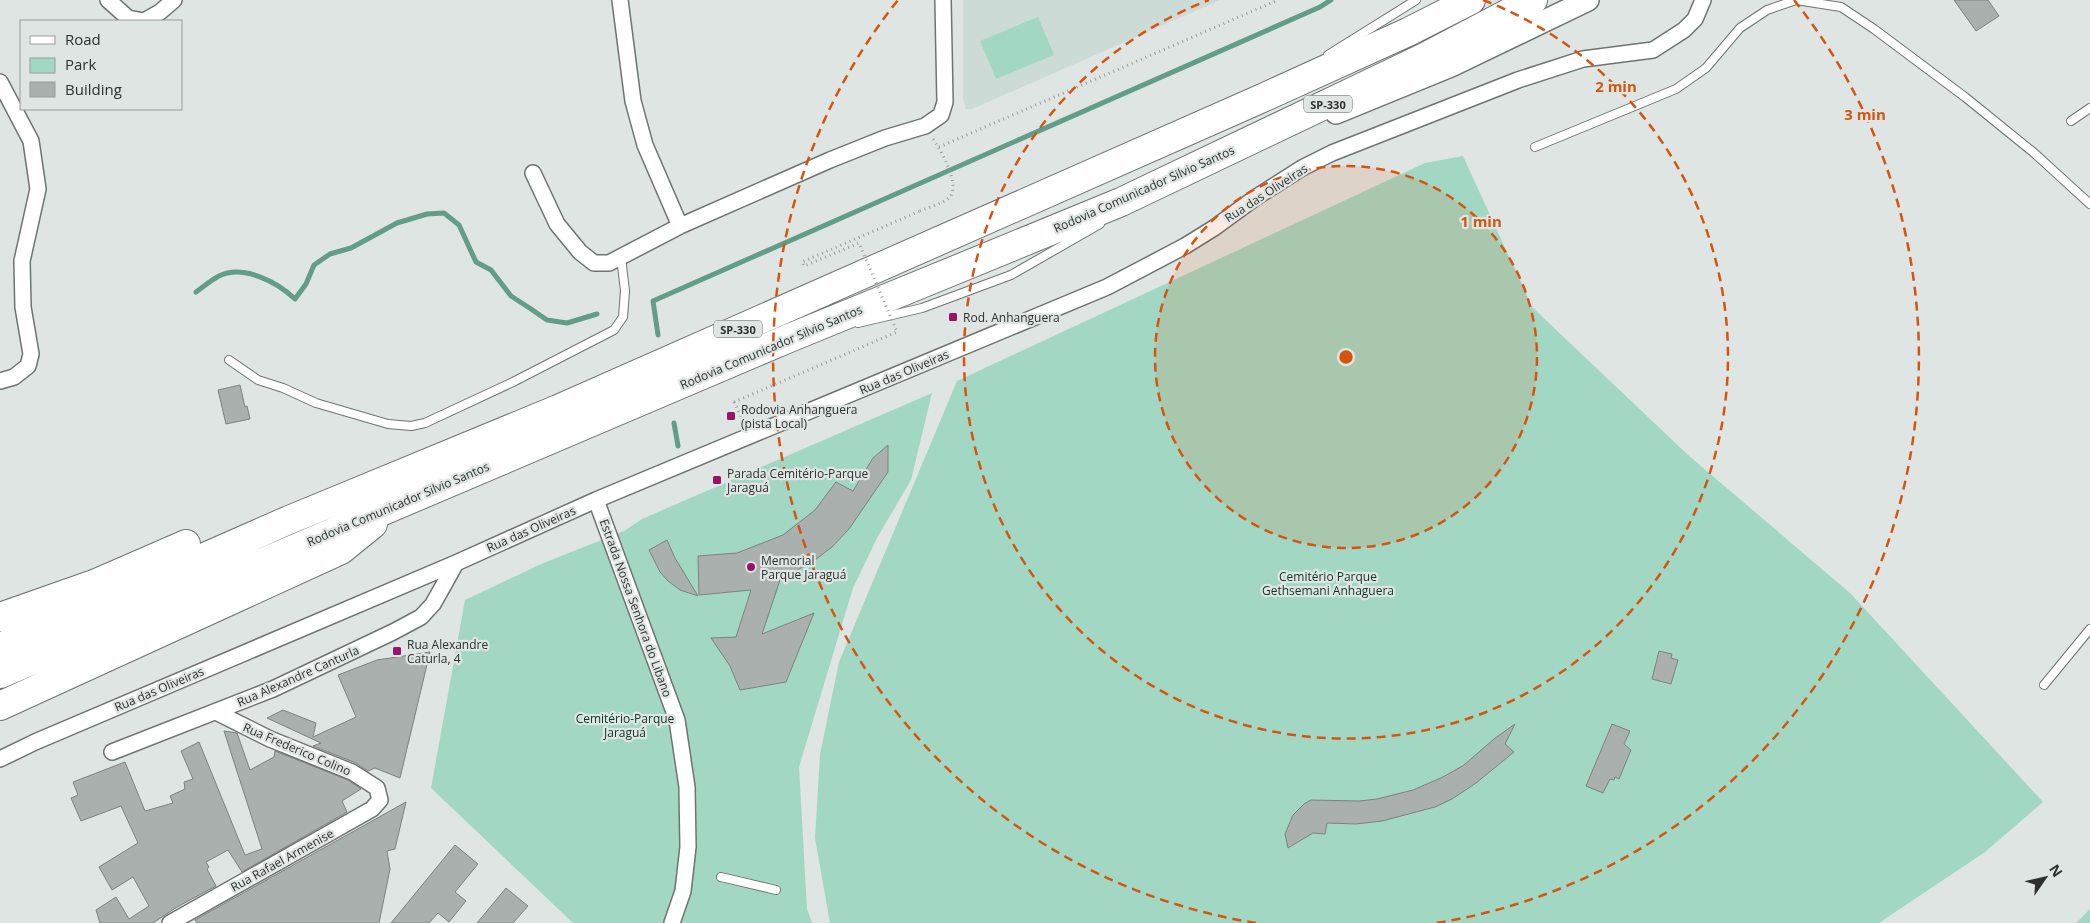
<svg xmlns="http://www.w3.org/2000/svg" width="2090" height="923" font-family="'Open Sans',sans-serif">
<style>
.built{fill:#ccdbd5}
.green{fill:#a2d8c3}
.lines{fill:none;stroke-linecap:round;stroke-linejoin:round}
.stream{stroke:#629e87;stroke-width:5}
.building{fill:#a9b0ad;stroke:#7c827f}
.lane-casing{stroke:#6e7472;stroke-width:10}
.street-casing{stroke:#6e7472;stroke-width:18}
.secondary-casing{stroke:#6e7472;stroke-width:24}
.highway-casing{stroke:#6e7472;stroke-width:30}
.path{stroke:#989d9b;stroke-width:3;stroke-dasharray:1 4;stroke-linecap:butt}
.lane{stroke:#fff;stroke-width:8}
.street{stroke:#fff;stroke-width:15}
.secondary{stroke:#fff;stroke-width:21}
.highway{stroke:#fff;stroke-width:28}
.path-bridge{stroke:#989d9b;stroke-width:3;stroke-dasharray:1 4;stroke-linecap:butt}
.ring{fill:none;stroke:#d55510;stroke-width:2.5;stroke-dasharray:9 6}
.poi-dot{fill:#981268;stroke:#dee5e2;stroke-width:2}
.labels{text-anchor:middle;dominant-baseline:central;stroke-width:4.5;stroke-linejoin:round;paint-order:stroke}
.shield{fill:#dee5e2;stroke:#626665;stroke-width:1}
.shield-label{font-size:11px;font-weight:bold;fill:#2d302f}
.street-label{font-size:12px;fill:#2d302f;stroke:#dee5e2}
.poi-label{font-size:12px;fill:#2d302f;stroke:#dee5e2;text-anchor:start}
.park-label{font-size:12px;fill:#0c3427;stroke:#dee5e2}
.centre{fill:#d55510;stroke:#dee5e2;stroke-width:2.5}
.ring-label{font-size:15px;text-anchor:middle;font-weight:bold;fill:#d55510;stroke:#dee5e2;stroke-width:4.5;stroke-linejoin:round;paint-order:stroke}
</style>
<rect width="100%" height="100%" fill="#dee5e2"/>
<!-- built -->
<path class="built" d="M963,0H1220L972,109H966L963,98Z"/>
<!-- green -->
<path class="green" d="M1038,17L1054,55L996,79L980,41Z
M1463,156L1532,307L1688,455L1850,593L2043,802L1985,852L1879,923H830L815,838L820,754L839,662L957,381L1425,163Z
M932,393L911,480L877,538L853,588L799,767L807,909L812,923H573L431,788L465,600L541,564L624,531L642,519Z
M2090,909V923H2076Z"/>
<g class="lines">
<!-- stream -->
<path class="stream" d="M196,292C203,287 211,280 219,276C243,264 277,282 295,299L306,284L314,265L330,254L351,248L397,223L427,214L444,213L459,225L476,262L491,270L511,296L531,309L547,320L567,323L597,314
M658,335L653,301L1320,7L1331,0
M674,423L678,446"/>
</g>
<!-- building -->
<path class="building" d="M1954,0H1988L1999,16L1976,31Z
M240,385L245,407L247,406L250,419L226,424L218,390Z
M888,445V472L849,529L832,547L815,560L780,580L762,634L814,613L786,682L740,690L730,666L711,638L736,637L751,590L699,595L698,556L737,553L783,535L815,510L836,482L853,491L873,458Z
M667,540L675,558L698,596L680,590L668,581L660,572L649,550Z
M1659,651L1672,654L1671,658L1678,660L1671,684L1652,679Z
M430,652L400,778L375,768L368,771L356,763L313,746L321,743L267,718L283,710L316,723L313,737L356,717L338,675L377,660Z
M1515,724L1505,744L1514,752L1476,783L1452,799L1435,807L1382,821L1356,824L1327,823L1325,834L1313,833L1288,848L1285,834L1293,815L1304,804L1311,800L1359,801L1377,799L1413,790L1443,777L1464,765L1494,739Z
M1612,724L1630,731L1624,744L1631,750L1619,779L1615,777L1614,780L1610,779L1603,793L1586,786Z
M224,731L237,733L250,770L274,757L275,751L348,780L361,789L342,801L347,812L242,872L228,850L206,862L209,867L207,869L216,886L177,907L153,923H100L96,910L116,897L129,919L149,906L133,877L112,890L99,867L138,843L121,806L81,821L71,798L78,795L73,782L125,762L145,811L173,803L170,796L185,789L184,782L193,779L181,751L199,742L245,855L262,849Z
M406,802L395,849L387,851L390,869L379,923H197L195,920Z
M455,845L478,864L455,892L466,901L449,922L438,913L429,923H391Z
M506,888L528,906L513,923H477Z"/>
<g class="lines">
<!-- lane casing -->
<g class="lane-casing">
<path id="lane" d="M1328,55L1416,0
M2071,121L2090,108
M1535,147L1676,89L1706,68L1740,28L1767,10L1796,0L1841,7L1874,29L1965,97L2033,152L2090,204
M858,323L922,308L1011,275L1100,224
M229,360L258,380L283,388L316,403L388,424L411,426L425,423L513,382L614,330L623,317L625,291L621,257
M2044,685L2090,629
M721,877L776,890"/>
</g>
<!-- street casing -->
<g class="street-casing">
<path id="street" d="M108,0L128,18L144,21L160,12L174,0
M620,0L633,101L645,145L680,226
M0,82L31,141L38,189L22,261L23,307L31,354L28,366L14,377L0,381
M533,173L557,224L580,252L594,263H609L680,226L830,160L885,138L925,126L941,115L945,102L943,0
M596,500L677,720L687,787L688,847L683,891L672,923
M112,752L273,689L393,632L421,617L433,604L456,563
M0,759L35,742L456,563L596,500L1107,287L1185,246L1214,228L1255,198L1302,168L1332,153L1518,80L1583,59L1653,50L1684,30L1695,19L1703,0
M170,923L372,809L380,800L377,788L352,772L270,739L216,712"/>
</g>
<!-- secondary casing -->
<g class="secondary-casing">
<path id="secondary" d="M1336,113L1451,66L1588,0"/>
</g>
<!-- highway casing -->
<g class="highway-casing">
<path id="highway" d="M0,617L94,584L186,544
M0,647L289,520L558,409L1258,100L1408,32L1471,0
M0,674L787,339L1121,202L1425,57L1533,0
M0,706L341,550L373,524"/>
</g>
<!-- path -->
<path class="path" d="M939,147L1278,0
M920,211C929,207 941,204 949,198C962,186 940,149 932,137
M734,402L745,424"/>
<!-- lane -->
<use href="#lane" class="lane"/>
<!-- street -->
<use href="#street" class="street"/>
<!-- secondary -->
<use href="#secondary" class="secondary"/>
<!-- highway -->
<use href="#highway" class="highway"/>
<!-- path-bridge -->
<path class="path-bridge" d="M734,402L897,332L859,243L804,266L802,262L920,211"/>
</g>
<!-- distance rings -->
<circle cx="1346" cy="357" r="191" fill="#d55510" fill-opacity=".12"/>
<g class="ring">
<circle cx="1346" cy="357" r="191"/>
<path d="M1483 0A382 382 0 1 1 1209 0"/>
<path d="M1256 923A573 573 0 0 1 898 0M1794 0A573 573 0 0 1 1436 923"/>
</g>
<!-- markers -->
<g class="poi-dot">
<rect x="948" y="312" width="10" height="10" rx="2.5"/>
<rect x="726" y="411" width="10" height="10" rx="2.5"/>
<rect x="712" y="475" width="10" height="10" rx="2.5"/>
<circle cx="751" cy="567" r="5"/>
<rect x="392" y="646" width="10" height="10" rx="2.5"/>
</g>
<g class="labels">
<!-- shield labels -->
<g class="shield">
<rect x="1304" y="95.5" width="48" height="17" rx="4"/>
<rect x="714" y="320.5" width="48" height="17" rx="4"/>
</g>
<g class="shield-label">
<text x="1328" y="104">SP-330</text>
<text x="738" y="329">SP-330</text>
</g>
<!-- street labels -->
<g class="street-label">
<text transform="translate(1144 189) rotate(-24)">Rodovia Comunicador Silvio Santos</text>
<text transform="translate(1266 193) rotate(-33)">Rua das Oliveiras</text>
<text transform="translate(771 347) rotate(-23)">Rodovia Comunicador Silvio Santos</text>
<text transform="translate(904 372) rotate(-23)">Rua das Oliveiras</text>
<text transform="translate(398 504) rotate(-23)">Rodovia Comunicador Silvio Santos</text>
<text transform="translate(531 529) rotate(-24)">Rua das Oliveiras</text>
<text transform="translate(636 608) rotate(70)">Estrada Nossa Senhora do Libano</text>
<text transform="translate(298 676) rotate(-24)">Rua Alexandre Canturla</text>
<text transform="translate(159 689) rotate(-23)">Rua das Oliveiras</text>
<text transform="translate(297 749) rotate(23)">Rua Frederico Colino</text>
<text transform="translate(282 860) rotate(-29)">Rua Rafael Armenise</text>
</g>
<!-- poi labels -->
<g class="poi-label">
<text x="963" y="317">Rod. Anhanguera</text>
<text x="741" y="409">Rodovia Anhanguera<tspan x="741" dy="14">(pista Local)</tspan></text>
<text x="727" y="473">Parada Cemitério-Parque<tspan x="727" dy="14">Jaraguá</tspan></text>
<text x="761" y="560">Memorial<tspan x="761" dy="14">Parque Jaraguá</tspan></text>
<text x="407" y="644">Rua Alexandre<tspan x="407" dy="14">Caturla, 4</tspan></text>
</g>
<!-- park labels -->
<g class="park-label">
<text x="1328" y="576">Cemitério Parque<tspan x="1328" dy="14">Gethsemani Anhaguera</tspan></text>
<text x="625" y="718">Cemitério-Parque<tspan x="625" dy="14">Jaraguá</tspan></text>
</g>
</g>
<circle cx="1346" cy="357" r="8" class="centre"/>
<g class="ring-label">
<text x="1616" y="92">2 min</text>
<text x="1865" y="120">3 min</text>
<text x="1481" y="227">1 min</text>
</g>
<!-- legend -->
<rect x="20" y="20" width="162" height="90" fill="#dee5e2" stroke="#979d9a"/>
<rect x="30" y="36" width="25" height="8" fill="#ffffff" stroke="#979d9a"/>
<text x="65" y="45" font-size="15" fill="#2d302f">Road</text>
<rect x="30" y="58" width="25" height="15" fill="#a2d8c3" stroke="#979d9a"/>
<text x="65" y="70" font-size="15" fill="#2d302f">Park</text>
<rect x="30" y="82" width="25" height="15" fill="#a9b0ad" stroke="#979d9a"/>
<text x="65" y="95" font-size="15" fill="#2d302f">Building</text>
<!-- north arrow -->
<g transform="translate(2045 878) rotate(56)" stroke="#dee5e2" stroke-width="4" paint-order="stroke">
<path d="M0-4L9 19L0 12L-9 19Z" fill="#2d302f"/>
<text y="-8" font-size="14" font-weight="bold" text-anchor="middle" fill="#2d302f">N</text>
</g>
</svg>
